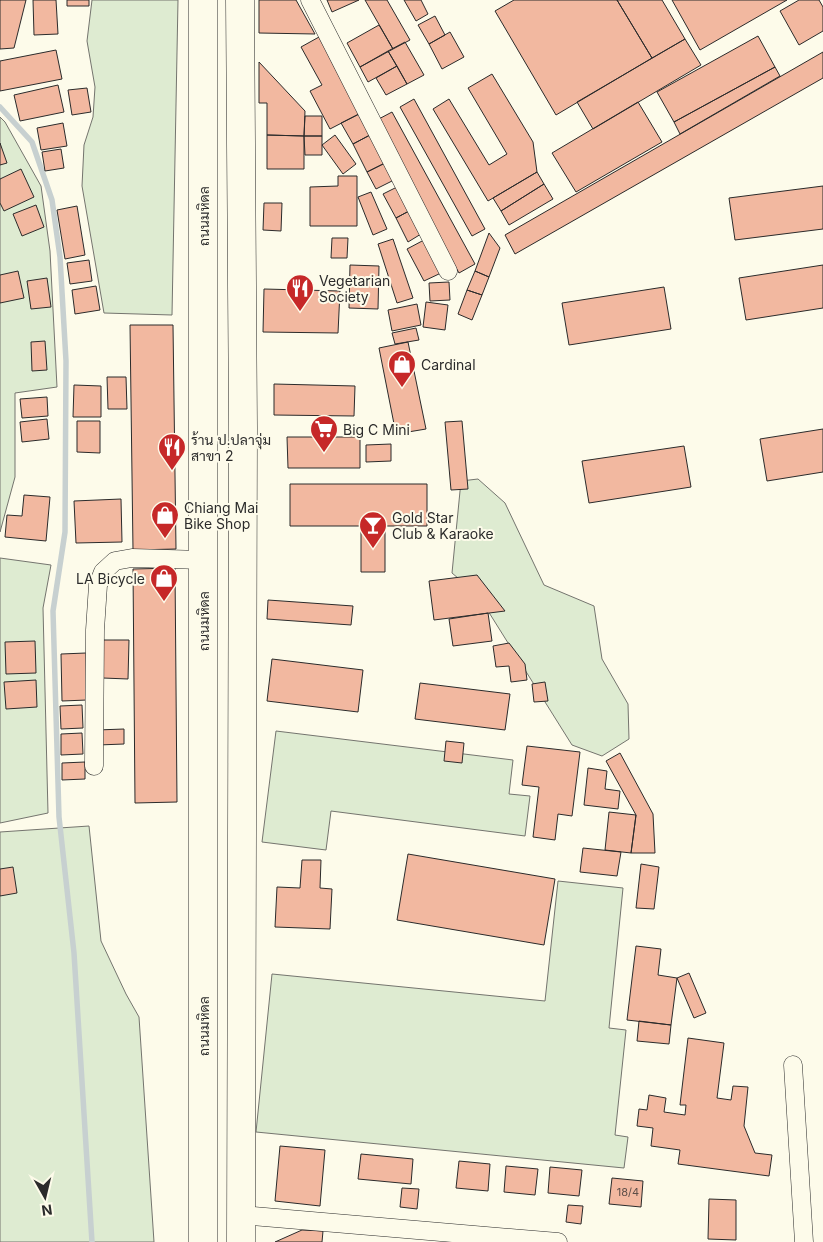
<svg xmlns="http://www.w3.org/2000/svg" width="823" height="1242" font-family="Inter,Sarabun,sans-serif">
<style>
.green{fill:#deebd1;stroke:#74746e}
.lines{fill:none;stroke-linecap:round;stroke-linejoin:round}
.stream{stroke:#c7d0d0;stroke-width:5.5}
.building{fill:#f2b8a0;stroke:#2b2b2b}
.minor-casing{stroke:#2b2b2b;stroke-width:19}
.primary-casing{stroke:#2b2b2b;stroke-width:29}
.minor{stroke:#fdfbea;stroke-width:18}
.primary{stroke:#fdfbea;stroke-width:28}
.labels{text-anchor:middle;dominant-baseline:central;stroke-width:4;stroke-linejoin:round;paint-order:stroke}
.number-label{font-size:11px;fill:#5d4e48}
.street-label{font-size:14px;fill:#2b2b2b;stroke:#fdfbea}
.poi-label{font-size:14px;fill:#2b2b2b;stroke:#fdfbea;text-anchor:start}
</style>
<rect width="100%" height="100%" fill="#fdfbea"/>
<!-- green -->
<path class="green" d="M92,0H178L172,315L104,313L82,186L84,145L93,117L95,87L87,41Z
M0,117L5,122L41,186L50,251L57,387L15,393V477L0,532Z
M478,479L505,503L544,585L594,606L602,659L628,704L629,739L602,756L572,745L478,595L452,573L461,481Z
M0,558L51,565L43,608L48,813L0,823Z
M276,731L513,760L509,794L530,796L525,836L331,811L326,850L262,842Z
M89,826L101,941L126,994L139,1017L154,1242H0V832Z
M558,881L623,888L609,1028L626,1030L615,1135L628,1137L624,1168L256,1132L272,974L545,1001Z"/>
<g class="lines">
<!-- stream -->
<path class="stream" d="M0,107L32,142L52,200L60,257L66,361L65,532L53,611L59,817L74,953L92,1242"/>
</g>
<!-- building -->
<path class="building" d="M0,0H26L14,48L0,49Z
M33,0H56L58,34L34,35Z
M67,0H89V6H67Z
M259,0H296L315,34L259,33Z
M327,0H359L332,12Z
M365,0H387L410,40L393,49Z
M404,0H421L428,14L416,21Z
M514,0H617L652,58L556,115L495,11Z
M617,0H662L685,39L652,58Z
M672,0H787L700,50Z
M799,0H819L823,7V31L799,45L780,11Z
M435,16L445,35L429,44L418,25Z
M379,25L393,49L360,67L347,43Z
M450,32L464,57L442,69L429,44Z
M758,36L775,67L674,122L657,92Z
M319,37L359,114L330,129L310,91L322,85L301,47Z
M685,39L701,65L593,129L577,102Z
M405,42L424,75L407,84L388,51Z
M56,50L62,79L0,91V61Z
M388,51L397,66L368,82L360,67Z
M823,52V78L515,254L505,235Z
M259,62L305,111L304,136L267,135V103H259Z
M397,66L407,84L386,95L376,78Z
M775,67L780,76L680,134L674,122Z
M492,74L533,142L537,172L488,201L433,109L449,99L489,165L507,154L468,88Z
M58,85L64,112L20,121L14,95Z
M87,88L91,112L72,115L68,90Z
M414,99L485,229L472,236L400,107Z
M638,102L662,142L576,192L552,153Z
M392,112L475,264L459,273L375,121Z
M359,114L370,135L353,144L341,123Z
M305,116H322V136H304Z
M63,123L67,146L41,150L37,128Z
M267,135L304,136V169H267Z
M335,135L356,164L343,174L322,145Z
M370,135L385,163L367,172L353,144Z
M304,136H322V155H305Z
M0,143L7,163L0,165Z
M61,149L64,168L45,171L42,152Z
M385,163L394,180L376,189L367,172Z
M21,169L34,197L4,211L0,203V179Z
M537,172L544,184L501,211L493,198Z
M338,176H357V226H310V187L338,186Z
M544,184L553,199L509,225L501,211Z
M823,186V229L735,240L729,198Z
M397,187L409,211L396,218L383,194Z
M371,192L387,229L373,235L358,197Z
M264,203H282L281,231L263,230Z
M36,205L44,227L22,236L13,214Z
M77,206L85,255L65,259L57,210Z
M409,211L421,234L408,242L396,218Z
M489,233L500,248L489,277L475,271Z
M332,238H348L347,258H331Z
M393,239L413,298L397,303L378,244Z
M424,240L441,273L424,281L407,249Z
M89,260L92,281L70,284L67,263Z
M350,265L379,266L378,309L349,308Z
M823,265V308L746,320L739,278Z
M18,271L24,298L0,303V275Z
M475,271L489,277L482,295L467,290Z
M47,278L51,307L31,309L27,281Z
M449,282L450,300L430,301L429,283Z
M96,286L100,310L75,314L72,290Z
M664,287L671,329L569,345L562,303Z
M264,289L340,291L338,333L263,332Z
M467,290L482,295L472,320L458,314Z
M426,302L448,305L445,330L423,327Z
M417,304L421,325L392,331L388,310Z
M130,325H173L176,549L133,550Z
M416,328L419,340L395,344L392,333Z
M45,341L47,370L32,371L31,342Z
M408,342L426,429L396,434L379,348Z
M107,377H126L127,409H108Z
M274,384L355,386L354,416L274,415Z
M74,385L101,386V417H73Z
M47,397L48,416L22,418L20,399Z
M47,419L49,439L22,442L20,422Z
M77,421H100V453L77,452Z
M462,421L468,489L451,490L445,422Z
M823,429V472L767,481L760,439Z
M287,437H360V468H288Z
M391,444V461L366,462V445Z
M684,446L691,487L589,503L582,461Z
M290,484H427V526H385V572H361V526H290Z
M24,495L50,497L46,541L5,537L7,515L22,516Z
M121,499L122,542L76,543L74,501Z
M175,568L177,802L135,803L133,569Z
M477,575L505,611L434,620L429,581Z
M268,600L353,606L351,625L267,619Z
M488,613L492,641L453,646L449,619Z
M103,640H129L128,679L103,678Z
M35,641L36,673L6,674L5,642Z
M509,643L525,664L527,680L511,682L509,666L496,667L493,646Z
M86,653L87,700L62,701L61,654Z
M272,659L363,670L358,712L267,701Z
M36,680L37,707L6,709L4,682Z
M545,682L548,701L534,702L532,684Z
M420,683L510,694L505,730L415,719Z
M82,705L83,728L61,729L60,706Z
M124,729V744L98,745L97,730Z
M82,733L83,754L61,755V734Z
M446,741L464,743L462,763L444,761Z
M527,746L580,752L572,816L558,814L555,840L533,837L539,787L522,785Z
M620,753L653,814L655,853H631L636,815L606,761Z
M85,762V779L62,780V763Z
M588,768L607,771L605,789L620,791L618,809L584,805Z
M609,812L636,815L631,853L605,850Z
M583,848L621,852L617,876L580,872Z
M408,854L555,879L544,945L397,920Z
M302,860H321L320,888L332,889L330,929L275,927L277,887L300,888Z
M641,864L659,867L654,909L636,908Z
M13,867L17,893L0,896V869Z
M636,946L661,949L658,975L677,978L671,1025L627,1020Z
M689,973L706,1013L694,1018L677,978Z
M639,1021L671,1025L669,1044L637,1041Z
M688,1038L724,1043L717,1098L731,1100L733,1086L748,1087L744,1126L755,1153L772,1155L769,1176L678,1164L680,1150L651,1146L653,1128L637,1126L639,1109L647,1110L649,1095L666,1098L664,1112L685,1115L686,1105H680Z
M280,1146L325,1150L320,1206L275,1201Z
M361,1154L413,1159L411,1184L358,1179Z
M459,1161L490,1164L488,1191L456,1188Z
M506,1166L538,1169L535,1195L504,1192Z
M550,1167L582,1170L579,1196L548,1193Z
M612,1178L643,1181L641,1207L609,1204Z
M402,1188L419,1189L417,1209L400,1207Z
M709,1199L736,1200V1240L708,1239Z
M568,1205L583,1206L581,1224L566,1222Z
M302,1230L323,1231L322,1242H275Z"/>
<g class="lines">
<!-- minor casing -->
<g class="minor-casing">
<path id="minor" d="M310,0L448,271
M94,766L95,630L98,585L103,572L115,561L132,558L203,560
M793,1065L804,1242
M241,1215L558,1242"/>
</g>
<!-- primary casing -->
<g class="primary-casing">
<path id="primary" d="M203,0V1242
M240,0L243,428L241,1242"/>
</g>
<!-- minor -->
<use href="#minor" class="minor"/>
<!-- primary -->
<use href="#primary" class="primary"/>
</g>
<!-- icons -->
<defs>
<g id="restaurant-pin" transform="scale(1.4375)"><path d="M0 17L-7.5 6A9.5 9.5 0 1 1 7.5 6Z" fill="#c62828" stroke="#fdfbea"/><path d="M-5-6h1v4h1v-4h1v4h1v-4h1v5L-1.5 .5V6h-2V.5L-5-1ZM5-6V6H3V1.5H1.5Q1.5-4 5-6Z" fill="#fff"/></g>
<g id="shop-pin" transform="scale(1.4375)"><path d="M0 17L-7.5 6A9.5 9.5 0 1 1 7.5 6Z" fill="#c62828" stroke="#fdfbea"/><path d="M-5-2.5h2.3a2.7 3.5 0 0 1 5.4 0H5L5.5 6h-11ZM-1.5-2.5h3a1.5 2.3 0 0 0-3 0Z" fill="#fff"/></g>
<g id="supermarket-pin" transform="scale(1.4375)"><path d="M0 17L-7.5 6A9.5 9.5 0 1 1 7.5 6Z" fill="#c62828" stroke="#fdfbea"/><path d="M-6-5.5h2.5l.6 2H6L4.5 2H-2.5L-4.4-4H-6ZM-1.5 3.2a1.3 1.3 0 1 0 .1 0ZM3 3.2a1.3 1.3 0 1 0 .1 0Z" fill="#fff"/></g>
<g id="bar-pin" transform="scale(1.4375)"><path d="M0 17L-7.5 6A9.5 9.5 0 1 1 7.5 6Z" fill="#c62828" stroke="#fdfbea"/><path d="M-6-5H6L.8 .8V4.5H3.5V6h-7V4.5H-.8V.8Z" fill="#fff"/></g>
</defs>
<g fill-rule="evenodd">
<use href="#restaurant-pin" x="300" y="288"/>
<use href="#shop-pin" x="402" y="364"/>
<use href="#supermarket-pin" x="324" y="429"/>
<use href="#restaurant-pin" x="172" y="447"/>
<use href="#shop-pin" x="165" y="515"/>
<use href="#bar-pin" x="373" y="525"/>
<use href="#shop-pin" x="164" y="578"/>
</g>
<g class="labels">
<!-- number labels -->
<g class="number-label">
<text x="628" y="1192">18/4</text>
</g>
<!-- street labels -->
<g class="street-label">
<text transform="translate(203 216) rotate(-90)">ถนนมหิดล</text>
<text transform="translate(203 621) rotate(-90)">ถนนมหิดล</text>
<text transform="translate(203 1026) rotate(-90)">ถนนมหิดล</text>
</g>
<!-- poi labels -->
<g class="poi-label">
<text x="319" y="280">Vegetarian<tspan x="319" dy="16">Society</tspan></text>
<text x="421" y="364">Cardinal</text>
<text x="343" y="429">Big C Mini</text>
<text x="191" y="439">ร้าน ป.ปลาจุ่ม<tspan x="191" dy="16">สาขา 2</tspan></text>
<text x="184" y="507">Chiang Mai<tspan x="184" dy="16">Bike Shop</tspan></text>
<text x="392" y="517">Gold Star<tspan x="392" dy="16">Club &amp; Karaoke</tspan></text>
<text x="145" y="578" text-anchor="end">LA Bicycle</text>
</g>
</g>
<!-- north arrow -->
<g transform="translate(45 1197) rotate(172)" stroke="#fdfbea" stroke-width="4" paint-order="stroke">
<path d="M0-4L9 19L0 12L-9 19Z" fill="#2b2b2b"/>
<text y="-8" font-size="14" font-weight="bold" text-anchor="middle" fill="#2b2b2b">N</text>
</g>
</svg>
